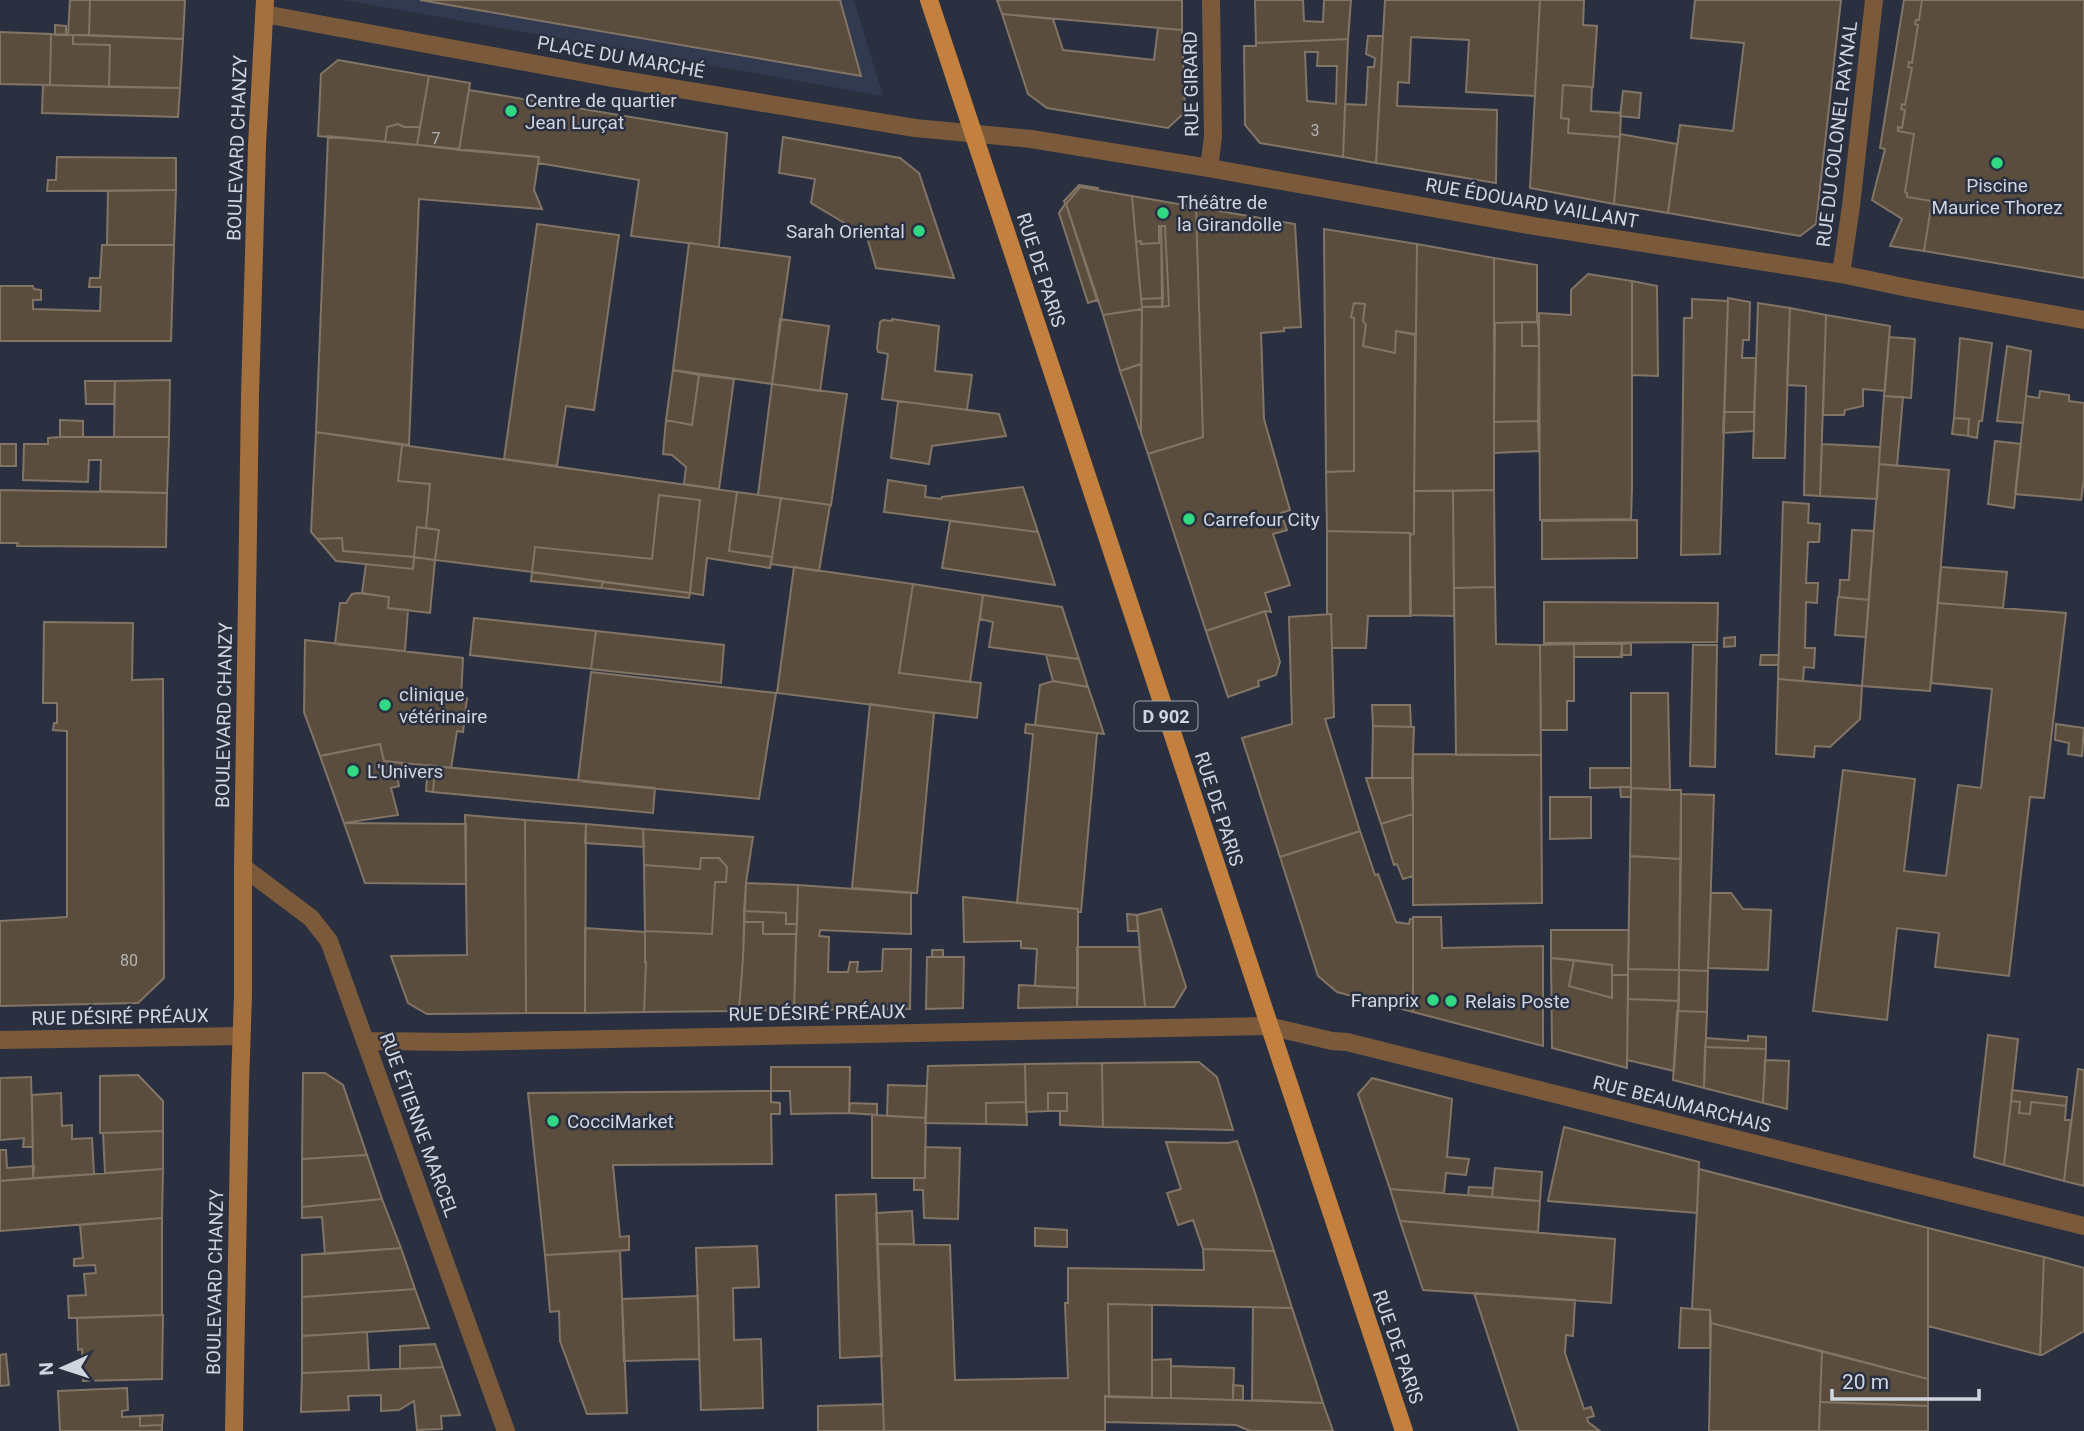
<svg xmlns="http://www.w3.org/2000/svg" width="2084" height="1431" font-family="Roboto,sans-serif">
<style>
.built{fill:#313a4f}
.building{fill:#5a4d3e;stroke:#837565;stroke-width:2;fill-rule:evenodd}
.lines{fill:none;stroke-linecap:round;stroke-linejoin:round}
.street{stroke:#7b5a3c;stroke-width:18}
.secondary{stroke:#a4703e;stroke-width:18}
.primary{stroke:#c3803e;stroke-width:18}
.poi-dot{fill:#32d882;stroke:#2a3040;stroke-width:2.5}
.labels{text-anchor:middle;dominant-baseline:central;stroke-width:5;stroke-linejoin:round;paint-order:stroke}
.number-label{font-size:16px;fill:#b2b3b7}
.shield{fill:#2a3040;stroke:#9ea4af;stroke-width:2}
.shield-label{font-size:18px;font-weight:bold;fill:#d0d5df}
.street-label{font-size:19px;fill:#d0d5df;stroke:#2a3040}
.poi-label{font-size:19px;fill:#d0d5df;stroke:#2a3040;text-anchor:start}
</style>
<rect width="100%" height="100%" fill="#2a3040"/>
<!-- built -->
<path class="built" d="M344,0H854L883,96Z"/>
<!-- building -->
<path class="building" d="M70,0H90L89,35H68Z
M90,0H185L183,39L89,35Z
M420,0H840L861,76Z
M997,0H1182V30L1002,14Z
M1255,0H1303L1304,21L1323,22L1324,0H1351L1348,39L1256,43Z
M1385,0H1540L1535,96L1466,92L1469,40L1411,37L1409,83L1398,82L1397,106L1497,110L1496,183L1376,163Z
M1540,0H1584L1583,25L1597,26L1593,87L1563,85L1561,118L1569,119L1568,133L1620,137L1614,204L1530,188Z
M1695,0H1841L1816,224L1800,236L1668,213L1680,125L1733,131L1744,43L1691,38Z
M1904,0H1922L1919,20H1916L1915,24L1918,25L1912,63L1909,62L1908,67L1912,68L1905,105L1902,104L1901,109L1905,110L1902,128L1898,127V131L1914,134L1905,192L1907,193V197L1932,201L1924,251L1890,246L1902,219L1872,200L1885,149L1880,148Z
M1922,0H2084V278L1924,251L1932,201L1907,197V193L1905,192L1914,134L1898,131V127L1902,128L1905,110L1901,109L1902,104L1905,105L1912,68L1908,67L1909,62L1912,63L1918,25L1915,24L1916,20H1919Z
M1002,14L1053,19L1063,50L1154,60L1158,28L1182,30L1185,112L1168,128L1047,108L1028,94Z
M55,25L66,26V35H55Z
M0,32L51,34L50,85L0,84Z
M51,34L73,35V44L110,45L109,87L50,85Z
M73,35L183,39L180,88L109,87L110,45L73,44Z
M1368,36H1383L1376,163L1343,157L1345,104L1366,105L1368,67H1374L1375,58L1366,54Z
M1348,39L1343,157L1260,143L1245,125L1244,46H1256V43ZM1305,52H1318L1317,66H1337L1336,104L1307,101Z
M338,60L429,76L420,127H404L398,124L387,127L385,142L318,136L321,74Z
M429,76L470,83L459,150L417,145Z
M43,85L180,88L178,117L42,113Z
M1563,85L1592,87L1591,111L1621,113L1620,137L1568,133L1569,119L1561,118Z
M469,90L727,133L719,247L631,236L639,180L538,163L539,157L459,150Z
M1623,91L1641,93L1639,118L1620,116Z
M398,124L404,127H420L417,145L385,142L387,127Z
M1620,134L1677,144L1668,213L1614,204Z
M328,136L539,157L534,190L542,209L419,199L409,445L316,432Z
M783,137L900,158L919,173L954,278L876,268L865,230L861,238H855L850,232L851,227L811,203L815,179L779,173Z
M57,157L176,158V190L47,191L48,180H56Z
M1079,185L1098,188L1097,190L1080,187L1066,204L1097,300L1088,303L1059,213L1065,204L1064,201Z
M1080,187L1132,196L1142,309L1103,315L1066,204Z
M176,190L174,245H107L108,191Z
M1132,196L1196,207L1203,437L1148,454L1141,433L1142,307L1169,306L1165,226H1159V243L1141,244V241L1136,242Z
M1196,207L1295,224L1301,327L1284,328V331L1261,333L1264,419L1290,510L1281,513L1287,530L1273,534L1290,585L1265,593L1271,612L1265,611L1206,631L1148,454L1203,437Z
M537,224L619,235L594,410L566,406L557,466L504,459Z
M1159,226H1161L1163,298L1141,299L1136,242L1141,241V244L1159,243Z
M1161,226H1165L1169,306L1162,307Z
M1324,229L1417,244L1416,335L1396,331L1395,353L1363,346L1366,325L1363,321L1365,304L1354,303L1351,317L1354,318V471L1326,472Z
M689,243L790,257L772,384L673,370Z
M1417,244L1494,258V490L1414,491Z
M102,245H174L171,341H0V286H33L34,289L41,290V300H33V309L100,311L101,287H89L90,278H100Z
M1494,258L1537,265V322L1494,323Z
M1588,274L1632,281V488L1631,519L1540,520L1539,313L1571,315V290Z
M1632,281L1657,286L1658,376L1632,375Z
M1163,298L1162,307H1142L1141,299Z
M1728,298L1750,302L1749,340H1743L1742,358H1756L1754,412H1724Z
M1692,299L1728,301L1720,554L1681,555L1684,318H1692Z
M1354,303L1365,304L1363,321L1366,325L1363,346L1395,353L1396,331L1415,334L1414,534L1410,535V533L1327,531L1326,472L1354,471V318L1351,317Z
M1758,303L1790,308L1785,458H1753Z
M1790,308L1826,315L1820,496L1804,495L1806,386L1787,385Z
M1142,309L1141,364L1120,371L1103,315Z
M1826,315L1890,326L1885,391L1863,389V406L1845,410L1844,415H1823Z
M780,319L829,326L820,391L772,384Z
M892,319L939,326L935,371L972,375L967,410L882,399L888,354L878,352L877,348L880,322L883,320L892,321Z
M1522,322H1538L1539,346H1522Z
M1522,322V346H1539L1538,421L1494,422L1495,323Z
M1889,337L1915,339L1911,398L1884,396Z
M1960,338L1992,343L1982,421H1979L1977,438L1968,436L1969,419L1954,418Z
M2007,346L2031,351L2023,423L1997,421Z
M1141,364V433L1120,371Z
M673,370L699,375L692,425L666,420Z
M699,375L734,379L719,489L684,484L686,467L672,455L663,454L666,420L692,425Z
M170,380L169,437H114L115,381Z
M85,381H115L114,404H86Z
M772,384L847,394L831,505L758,495Z
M2040,391L2069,395V401L2084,403V479L2081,500L2015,494L2026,396L2039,398Z
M1884,396L1903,397L1897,466L1879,464Z
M898,401L999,414L1006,436L932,446L929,464L891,458Z
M1724,412H1754V431L1723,433Z
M1954,418L1969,419L1968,436L1952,434Z
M60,420L83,421V437H60Z
M1538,421L1539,451L1494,453V422Z
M316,432L402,445L398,481L430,484L426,528L417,527L414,557L343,551L342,538L317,539L311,532Z
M60,437H169L167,493L100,491L101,460H89L88,482L23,480L24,444H48V438Z
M1995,441L2021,444L2014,508L1988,504Z
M0,444H16V466H0Z
M1822,444L1880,447L1877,499L1820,496Z
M402,445L737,492L729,551L772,557L770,568L707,558L703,595L690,593L700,500L659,495L652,559L535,547L532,572L435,560L439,530L426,528L430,484L398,481Z
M1879,464L1949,470L1930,691L1862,686Z
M888,480L926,486L925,497L941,499L942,497L1023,487L1038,532L884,512Z
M0,490L167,493L166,547L17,546L18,543H0Z
M1494,490L1495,587L1454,588L1453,491Z
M1414,491H1453L1454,616L1410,615V535L1414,534Z
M737,492L781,498L772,557L729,551Z
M659,495L700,500L690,593L532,572L535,547L652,559Z
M781,498L830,505L819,571L771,564Z
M1783,502L1809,504L1808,523L1820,524L1819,542H1808L1806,583H1818L1817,603L1806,602L1805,648H1815L1814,668L1804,667L1803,681L1778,679Z
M1637,520V558L1542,559V521Z
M950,521L1038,532L1055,585L942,568Z
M417,527L439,530L435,560L414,557Z
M1852,530L1874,531L1869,600L1839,597L1840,580H1849Z
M1327,531L1410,533L1411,616H1368L1366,648H1332L1331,614H1327Z
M342,538L343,551L414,557L413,569L336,561L317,539Z
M414,557L435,560L430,613L388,608L389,597L362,593L366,564L413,569Z
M794,567L913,584L899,673L981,683L977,718L777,693Z
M1941,567L2007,572L2003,608L1938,603Z
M532,572L603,582L601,588L531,581Z
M603,582L690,593L689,598L601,588Z
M913,584L983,595L970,682L899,673Z
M1495,587L1496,644L1540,645L1541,755H1456L1454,588Z
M358,593L389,597L388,608L408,610L405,651L335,644L340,603H346L352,594Z
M983,595L1062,607L1079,659L989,647L993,622L980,619Z
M1838,597L1869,600L1866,637L1835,635Z
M1544,602L1718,603L1717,642L1544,643Z
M1938,603L2066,613L2044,798L2030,797L2009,976L1935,967L1939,933L1897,928L1887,1020L1813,1011L1843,770L1915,779L1904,871L1946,876L1958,785L1981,788L1992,689L1931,683Z
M1265,611L1280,662L1276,675L1258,681L1259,686L1228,697L1206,631Z
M1331,614L1334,717L1325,719L1360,831L1280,857L1242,738L1292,724L1289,617Z
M474,618L596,631L591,669L470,655Z
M44,622L133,623L132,680L163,679L164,978L138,1003L0,1006V921L67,917V731L53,730L54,723H57V703H43Z
M596,631L724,645L721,683L591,669Z
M1735,637V646L1724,647V638Z
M305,640L463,658L461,697L467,698L463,732L457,731L451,768L384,761L380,744L320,756L304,712Z
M1631,643V655H1621L1622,644Z
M1574,644H1622V657H1574Z
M1574,644V701H1567V730H1541L1540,645Z
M1693,645H1717L1715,767L1690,766Z
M1046,655L1079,659L1088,687L1053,681Z
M1761,655H1779L1778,665H1760Z
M591,672L776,693L759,799L578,781Z
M1778,679L1862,686L1860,719L1830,747L1815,746L1814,757L1776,754Z
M1053,681L1088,687L1104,734L1035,725L1040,685Z
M1631,693H1668L1670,790L1631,788Z
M870,704L934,713L917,893L852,888Z
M1372,705H1410L1411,727L1373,726Z
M1026,724L1097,733L1081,912H1078V909L1017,903L1033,734L1025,733Z
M2056,724L2084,728L2082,756L2068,754L2069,743L2055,740Z
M1373,726L1414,727L1412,778H1372Z
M380,744L384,761L402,763V772H396L399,786L391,788L398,815L344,823L320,756Z
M1413,754L1541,755L1542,903L1413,905Z
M428,765L435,766L433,792L426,791Z
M435,766L655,788L653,813L433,792Z
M1590,768H1631V787L1590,788Z
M1366,778H1412L1413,814L1381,824Z
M1620,787H1631V797H1621Z
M1631,788L1681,790V859L1630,856Z
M1681,794L1714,795L1708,971L1679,970Z
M1550,797H1591V838L1550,839Z
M1413,814V876L1403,879L1397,864L1394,865L1381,824Z
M465,815L525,820L526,1013L427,1014L408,1003L391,956L467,955Z
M525,820L586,824L585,1013H526Z
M344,823L466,824V884L365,883Z
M586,824L643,829L644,847L585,843Z
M643,829L753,837L746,883L743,958L739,1011L644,1012L646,962H645V931L712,934L715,882H726L727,867L719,858H701L700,869L644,865Z
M1360,831L1375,875L1378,874L1396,922L1409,924L1410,919H1413V1012L1337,992L1318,976L1280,857Z
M1630,856L1681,859L1679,970L1628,969Z
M701,858H719L727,867L726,882H715L712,934L645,931L644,865L700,869Z
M746,883L798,885L797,924H786V913L744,911Z
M798,885L911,893V934L820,930L819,936L829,937L828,972H848L850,962H858L857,972L882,971L883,949H911L910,1009L794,1010Z
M1711,893H1731L1743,909L1771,910L1768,970L1708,968Z
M963,897L1078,909V988L1035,986L1037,949L1021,948V941L964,942Z
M1161,909L1186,987L1174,1007H1145L1137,915Z
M744,911L786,913V924H797L796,934H763V922H744Z
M1127,914L1137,915L1138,931H1128Z
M1413,917H1441L1442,948L1543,946V1046L1413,1012Z
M744,922H763V934H796L794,1010L739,1011L743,958Z
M585,928L645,932V962H646L644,1012L585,1013Z
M1551,930H1629L1628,975H1612V965L1551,958Z
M1077,947H1139L1145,1007H1077Z
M932,950H943V957H932Z
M927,957H964L963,1008L926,1009Z
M1551,958L1574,960L1569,986L1612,998V975H1628L1627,1068L1552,1048Z
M1574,960L1612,965V998L1569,986Z
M1628,969L1679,970V1001L1628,999Z
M1679,970L1708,971L1707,1012L1678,1011Z
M1019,985L1078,988L1077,1007L1018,1008Z
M1628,999L1679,1001L1674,1071L1627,1060Z
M1677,1011L1707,1012L1704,1088L1673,1080Z
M1988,1035L2018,1039L2004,1165L1974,1157Z
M1748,1036L1766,1037V1049L1705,1047L1706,1038L1748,1041Z
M1705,1047L1766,1049L1763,1103L1704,1088Z
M1765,1060L1789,1061L1787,1109L1763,1103Z
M1199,1062L1217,1077L1233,1130L1103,1127L1102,1063Z
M1102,1063L1103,1127L1060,1125V1111H1067V1093H1048V1111L1026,1112L1025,1064Z
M1025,1064L1026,1102L986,1103V1124L925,1123L928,1066Z
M771,1067H850L849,1113L791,1114L790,1091H771Z
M2078,1069L2084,1070V1186L2064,1181Z
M303,1073H325L343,1085L367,1155L302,1159Z
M138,1075L163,1101V1131L100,1133V1076Z
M31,1077L33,1147H23L24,1138L0,1140V1078Z
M1372,1078L1452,1099L1447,1157L1469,1159L1466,1175L1446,1173L1444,1193L1390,1189L1358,1094Z
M888,1085L927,1086L926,1118L887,1116Z
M2012,1090L2067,1097L2066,1106L2031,1102L2030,1114L2019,1113L2020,1102L2011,1101Z
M771,1091V1102L780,1103V1114H771L772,1164L613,1165L620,1237L629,1236V1250L545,1255L528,1093Z
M61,1093L62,1126L72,1125V1139L92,1138L94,1174L33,1178L32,1095Z
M1048,1093H1067V1111H1048Z
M2011,1101L2020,1102L2019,1113L2030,1114L2031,1102L2066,1106L2065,1120H2071L2064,1181L2004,1165Z
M1026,1102L1027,1125L986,1124V1103Z
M850,1103L877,1104V1115L849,1113Z
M872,1115L926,1118L925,1178H872Z
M1564,1127L1699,1162L1697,1213L1548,1201Z
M163,1131V1169L105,1173L103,1133Z
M1237,1141L1255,1193L1274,1251L1203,1249L1193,1220L1178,1225L1167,1193L1181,1189L1166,1142L1228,1143Z
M925,1147L960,1148L958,1219L924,1218L923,1190H914V1178H925Z
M0,1150H6L7,1168L34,1166L33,1178L0,1181Z
M367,1155L382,1199L302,1207V1159Z
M1495,1168L1542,1172L1540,1201L1492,1197Z
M163,1169L162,1218L0,1231V1181Z
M1699,1169L1928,1228V1379L1711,1323L1710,1310L1692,1309Z
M1469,1187L1493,1188L1492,1197L1468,1195Z
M1390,1189L1540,1201L1538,1232L1400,1221Z
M876,1194L882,1356L840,1358L836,1195Z
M382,1199L401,1248L325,1254L322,1217L302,1218V1207Z
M912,1211L914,1244H877L876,1213Z
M162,1218V1315L69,1318L68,1296L86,1295L84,1274L96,1273L95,1265L74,1266V1259L83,1258L80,1225Z
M1400,1221L1615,1239L1611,1303L1423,1290Z
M1035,1228L1067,1230V1247L1035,1246Z
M1928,1228L2044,1257L2040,1355L1928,1326Z
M877,1244L950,1245L955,1380L1068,1378L1065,1303H1068V1268L1204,1270L1203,1249L1274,1251L1292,1308L1108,1304L1109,1397L1105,1396V1431H884Z
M757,1246L759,1287L733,1288L734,1340L761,1339L763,1408L701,1410L696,1248Z
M401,1248L415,1289L302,1297V1255Z
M620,1251L627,1413L587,1414L560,1341L559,1311L550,1312L545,1255Z
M2044,1257L2084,1268V1331L2042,1355H2040Z
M415,1289L429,1328L302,1336V1297Z
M1474,1293L1575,1300L1573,1336L1566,1335L1565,1353L1584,1409L1591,1407L1594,1416L1587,1418L1588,1422L1600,1431H1519Z
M698,1296L699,1359L624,1361L622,1299Z
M1108,1304L1152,1305V1398L1109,1397Z
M1253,1307L1292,1308L1323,1403L1252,1400Z
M1681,1308L1710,1310V1348H1679Z
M163,1315L162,1379L83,1381L82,1349L78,1350L77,1318Z
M1711,1323L1822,1351L1819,1431H1709Z
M367,1332L369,1370L302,1373V1336Z
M435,1344L443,1367L400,1369V1346Z
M1822,1351L1928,1379V1406L1820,1402Z
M6,1354L9,1385L0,1386V1355Z
M1171,1359V1398H1152V1360Z
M1171,1366L1234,1368L1233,1400L1171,1398Z
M443,1367L460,1415L441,1416L442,1429L417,1430L414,1401L399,1410L381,1411V1395L348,1396L349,1410L301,1412L302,1373Z
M1233,1385L1243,1386V1400H1233Z
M127,1388L128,1410L122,1411V1417L140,1416V1426L162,1425V1431H60L58,1391Z
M1105,1396L1323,1403L1333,1431H1250L1236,1425L1105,1422Z
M1820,1402L1928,1406V1431H1819Z
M883,1404L884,1431H818V1406Z
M163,1415L162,1425L140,1426V1416Z"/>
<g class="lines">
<!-- street -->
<path class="street" d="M264,14L612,78L915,128L1031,139L1209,168L1534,226L1841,274L1908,288L2084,320
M1209,168L1213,137L1211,0
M1841,274L1851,206L1874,0
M243,867L311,918L329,941L506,1431
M0,1040L241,1036
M367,1041L459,1042L1268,1026L1332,1041L1347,1042L2084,1226"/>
<!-- secondary -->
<path class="secondary" d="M234,1431L240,1084L243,995V867L250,396L257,145L265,0"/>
<!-- primary -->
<path class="primary" d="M929,0L1404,1431"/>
</g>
<!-- markers -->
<g class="poi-dot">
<circle cx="511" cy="111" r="7"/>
<circle cx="1997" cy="163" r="7"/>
<circle cx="1163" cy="213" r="7"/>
<circle cx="919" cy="231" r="7"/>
<circle cx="1189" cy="519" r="7"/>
<circle cx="385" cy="705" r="7"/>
<circle cx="353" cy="771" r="7"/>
<circle cx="1433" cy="1000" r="7"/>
<circle cx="1451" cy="1001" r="7"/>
<circle cx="553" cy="1121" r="7"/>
</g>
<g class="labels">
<!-- number labels -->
<g class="number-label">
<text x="1315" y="130">3</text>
<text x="436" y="138">7</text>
<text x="129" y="960">80</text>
</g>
<!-- shield labels -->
<rect class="shield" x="1134.5" y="701.5" width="63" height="29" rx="5"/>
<g class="shield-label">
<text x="1166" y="716">D 902</text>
</g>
<!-- street labels -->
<g class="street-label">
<text transform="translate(621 57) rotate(10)">PLACE DU MARCHÉ</text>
<text transform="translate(1191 84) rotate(-91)">RUE GIRARD</text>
<text transform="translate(1837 134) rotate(-83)">RUE DU COLONEL RAYNAL</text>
<text transform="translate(237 148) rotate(-88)">BOULEVARD CHANZY</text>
<text transform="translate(1532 203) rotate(10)">RUE ÉDOUARD VAILLANT</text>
<text transform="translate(1041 270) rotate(72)">RUE DE PARIS</text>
<text transform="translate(224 715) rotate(-89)">BOULEVARD CHANZY</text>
<text transform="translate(1219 809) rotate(72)">RUE DE PARIS</text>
<text transform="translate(817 1013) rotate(-1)">RUE DÉSIRÉ PRÉAUX</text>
<text transform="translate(120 1017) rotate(-1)">RUE DÉSIRÉ PRÉAUX</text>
<text transform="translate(1682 1104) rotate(14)">RUE BEAUMARCHAIS</text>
<text transform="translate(419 1125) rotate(70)">RUE ÉTIENNE MARCEL</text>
<text transform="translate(215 1282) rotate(-89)">BOULEVARD CHANZY</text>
<text transform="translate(1398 1347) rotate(71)">RUE DE PARIS</text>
</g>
<!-- poi labels -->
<g class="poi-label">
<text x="525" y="100">Centre de quartier<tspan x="525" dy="22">Jean Lurçat</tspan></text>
<text x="1997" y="185" text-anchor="middle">Piscine<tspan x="1997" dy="22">Maurice Thorez</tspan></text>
<text x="1177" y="202">Théâtre de<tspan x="1177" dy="22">la Girandolle</tspan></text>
<text x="905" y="231" text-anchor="end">Sarah Oriental</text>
<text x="1203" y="519">Carrefour City</text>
<text x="399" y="694">clinique<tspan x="399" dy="22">vétérinaire</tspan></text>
<text x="367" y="771">L'Univers</text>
<text x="1419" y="1000" text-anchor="end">Franprix</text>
<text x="1465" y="1001">Relais Poste</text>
<text x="567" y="1121">CocciMarket</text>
</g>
</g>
<!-- north arrow -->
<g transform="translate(63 1368) rotate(267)" stroke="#2a3040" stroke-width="5" paint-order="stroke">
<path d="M0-5L12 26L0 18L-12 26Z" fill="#d0d5df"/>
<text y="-10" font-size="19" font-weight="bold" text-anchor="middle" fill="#d0d5df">N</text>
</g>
<!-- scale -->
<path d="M1832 1389v10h147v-10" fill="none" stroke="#d0d5df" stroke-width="3.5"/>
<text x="1842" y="1389" font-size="21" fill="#d0d5df" stroke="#2a3040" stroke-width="5" paint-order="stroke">20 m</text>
</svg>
